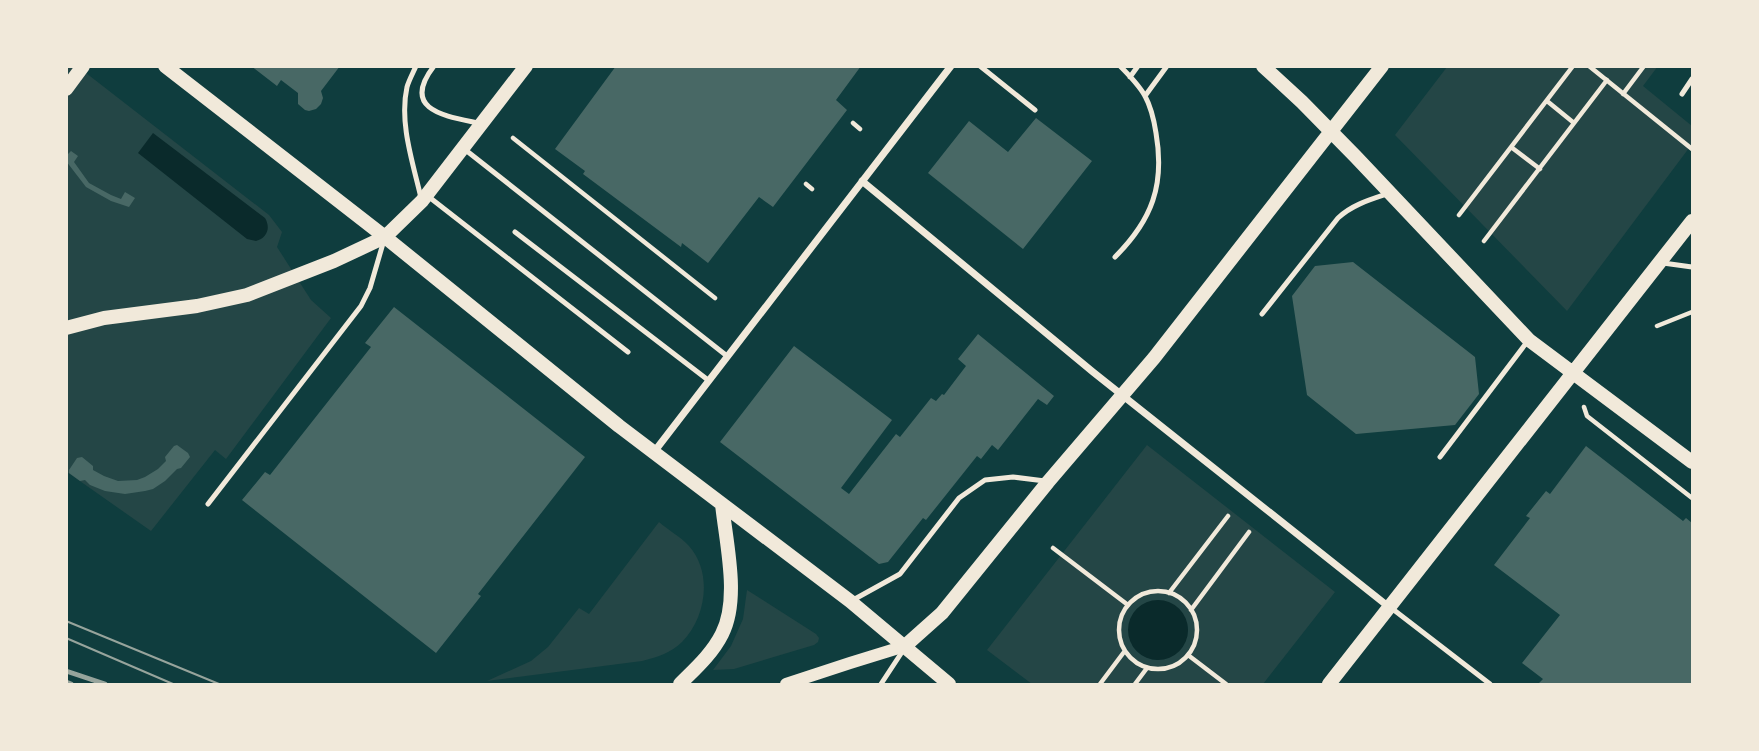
<svg xmlns="http://www.w3.org/2000/svg" width="1759" height="751" font-family="Cabin,sans-serif">
<style>
.green{fill:#244646;fill-rule:evenodd}
.water{fill:#0a2a2b}
.building{fill:#486865}
.lines{fill:none;stroke-linecap:round;stroke-linejoin:round}
.path{stroke:#f1e9da;stroke-width:4.5}
.service{stroke:#f1e9da;stroke-width:5}
.minor{stroke:#f1e9da;stroke-width:7}
.tertiary{stroke:#f1e9da;stroke-width:12}
.secondary{stroke:#f1e9da;stroke-width:14}
.tram{stroke:#97a49c;stroke-width:2}
.rail{stroke:#97a49c;stroke-width:5}
</style>
<rect width="100%" height="100%" fill="#0f3d3e"/>
<!-- green -->
<path class="green" d="M77,66L269,215L282,232L277,247L311,300L331,318L226,459L215,450L151,531L67,472L66,67Z
M1658,66L1643,86L1692,126V144L1567,311L1395,135L1447,67Z
M1147,445L1335,592L1263,684H1032L987,650ZM1185,619L1188,628L1187,637L1157,660C1145,658 1139,654 1132,645Z
M659,522C668,530 681,537 689,546C713,573 706,618 682,642C671,653 657,657 642,661L487,681L531,661L548,647L579,608L589,614Z
M747,590L816,634L819,638L818,642L814,645L734,669L713,670L731,646L743,619Z"/>
<!-- water -->
<path class="water" d="M153,133L265,218C271,228 267,238 256,241L247,239L138,153Z
M1128 630a30 30 0 1 1 60 0a30 30 0 1 1-60 0Z"/>
<!-- building -->
<path class="building" d="M251,66H340L321,91L323,98L321,104L316,109L309,111L305,110L298,104V93L281,80L277,86Z
M616,66H861L836,100L847,110L773,207L759,197L708,263L682,243L681,247L583,174L585,171L555,149Z
M1036,118L1092,161L1023,249L928,173L969,121L1008,152Z
M71,151L78,156L74,162L89,183L111,195L121,199L125,192L135,198L129,207L111,201L86,187L66,161V156Z
M1353,262L1475,357L1479,394L1455,425L1356,434L1307,395L1292,296L1315,266Z
M394,307L585,457L478,594L481,596L436,653L242,500L265,472L270,475L371,347L365,343Z
M978,334L1054,396L1047,405L1038,399L998,450L992,445L981,459L977,456L926,520L923,518L888,562L879,564L720,442L794,346L892,420L841,488L849,494L896,434L900,437L931,398L936,401L942,394L944,395L966,366L958,359Z
M177,445L188,453L190,457L181,468L177,469L165,481L153,489L145,491L125,494L105,491L90,485L85,480L80,481L69,473V470L77,458L82,457L93,466V470L104,476L118,481L137,480L145,477L158,469L166,461L165,457L174,446Z
M1586,446L1683,521L1686,518L1692,523V684H1538L1543,679L1522,663L1560,615L1494,565L1530,518L1526,516L1546,491L1550,494Z"/>
<g class="lines">
<!-- path -->
<path class="path" d="M1589,66L1692,149
M1623,94L1644,66
M1547,101L1574,123
M853,123L860,129
M513,138L715,298
M1511,147L1540,169
M806,184L812,189
M1459,215L1573,66
M1484,241L1607,80
M1657,326L1692,312
M1584,407L1587,416L1692,498
M1053,548L1128,605
M1119 630a39 39 0 1 1 78 0a39 39 0 1 1-78 0Z
M1169,593L1228,516
M1191,610L1249,532
M1188,655L1226,684
M1100,684L1124,652
M1135,684L1147,668"/>
<!-- service -->
<path class="service" d="M416,66C413,73 409,80 407,87C399,123 413,163 421,198
M434,66C400,110 445,116 478,123
M980,66L1035,110
M1130,77L1138,66
M1682,94L1692,79
M1145,96L1167,66
M463,148L727,356
M429,197L628,352
M515,232L708,380
M1115,257C1152,220 1165,185 1156,133C1154,120 1151,107 1145,96C1139,85 1129,75 1120,66
M1663,263L1692,267
M1262,314L1338,218C1352,205 1369,200 1387,194
M1440,457L1527,342
M208,504L361,306L370,288L384,240
M853,600L900,574L959,498L985,480L1013,477L1045,481
M1390,607L1490,684
M881,684L904,649"/>
<!-- minor -->
<path class="minor" d="M862,181L1093,372L1389,607
M654,452L951,66"/>
<!-- tertiary -->
<path class="tertiary" d="M786,684L850,663L905,646"/>
<!-- secondary -->
<path class="secondary" d="M165,66L385,237L619,426L850,601L949,684
M1263,66L1302,102L1356,157L1529,340L1692,462
M66,89L83,66
M66,328L104,318L197,306L247,295L334,261L385,237L422,201L526,66
M905,646L942,613L1048,482L1154,358L1382,66
M680,684C695,669 712,654 722,634C740,599 726,543 722,504
M1329,684L1692,221"/>
<!-- tram -->
<path class="tram" d="M66,621L219,684
M66,638L173,684"/>
<!-- rail -->
<path class="rail" d="M66,671L105,684
M66,682L71,684"/>
</g>
<!-- border -->
<rect width="1759" height="751" fill="none" stroke="#f1e9da" stroke-width="136"/>
</svg>
